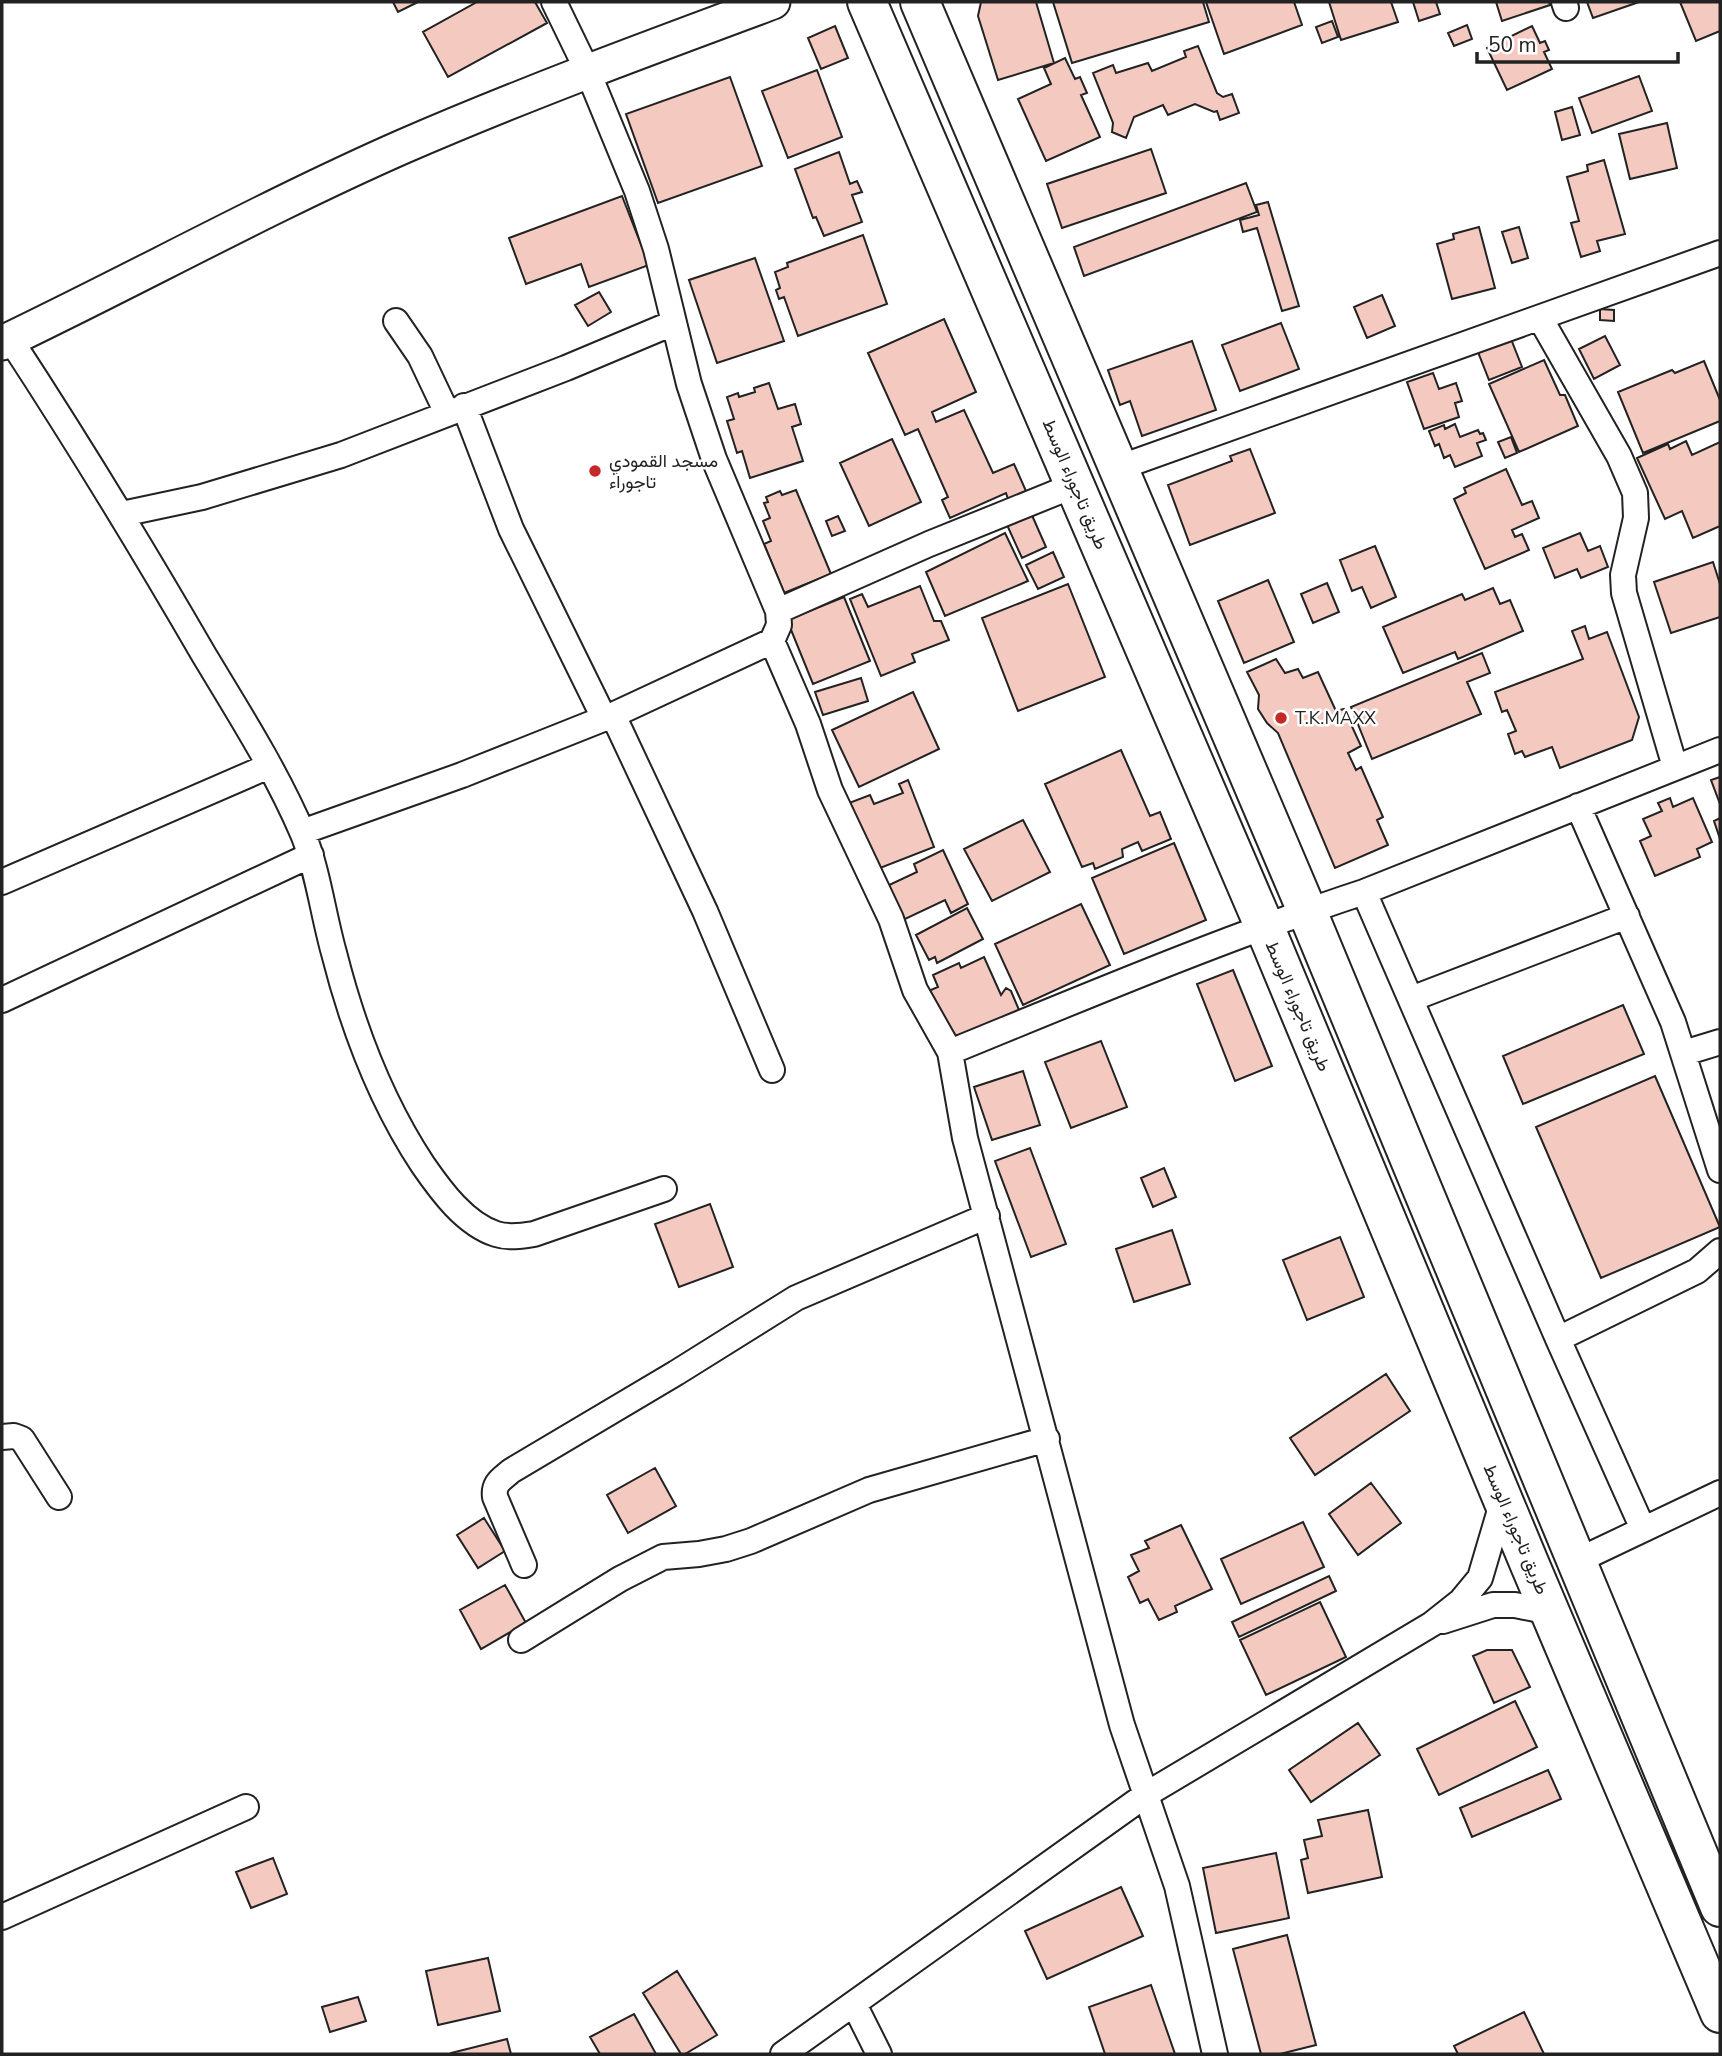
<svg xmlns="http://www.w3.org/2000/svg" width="1722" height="2056" font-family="'Nunito Sans',Vazirmatn,sans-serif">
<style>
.building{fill:#f3c9c0;stroke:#222;stroke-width:2}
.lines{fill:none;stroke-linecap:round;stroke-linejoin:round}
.street-casing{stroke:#222;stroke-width:28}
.secondary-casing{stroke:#222;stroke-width:37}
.primary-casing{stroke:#222;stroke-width:42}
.street{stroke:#fff;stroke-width:24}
.secondary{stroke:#fff;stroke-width:33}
.primary{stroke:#fff;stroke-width:38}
.poi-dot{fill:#c62828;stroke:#fff;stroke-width:2.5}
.labels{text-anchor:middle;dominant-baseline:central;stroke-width:5;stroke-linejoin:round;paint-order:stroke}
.poi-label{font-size:18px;fill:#222;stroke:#fff;text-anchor:start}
.street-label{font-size:18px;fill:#222;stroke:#fff}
</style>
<rect width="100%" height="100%" fill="#fff"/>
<!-- building -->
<path class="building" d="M393,2H418L398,12Z
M477,2H535L547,23L448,77L423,32Z
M981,2H1036L1054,63L998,80L978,16Z
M1053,2H1203L1209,22L1072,63Z
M1206,2H1294L1302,25L1224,54Z
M1329,2H1391L1398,22L1341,40Z
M1413,2H1436L1440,14L1419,21Z
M1496,2H1549L1550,5L1502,21Z
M1587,2H1639L1593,18Z
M1680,2H1720V31L1696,41Z
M1332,21L1338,37L1322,43L1316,27Z
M1467,25L1472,39L1454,46L1448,33Z
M835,26L848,58L821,69L808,38Z
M1532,26L1540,43L1545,41L1549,50L1544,52L1552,69L1507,90L1487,48Z
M1198,46L1217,93L1223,97L1232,94L1239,113L1220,120L1217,111L1214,112L1195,104L1168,115L1163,105L1134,117L1126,138L1112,132L1113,123L1093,73L1113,65L1116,73L1148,63L1152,71L1186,57L1184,51Z
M1065,58L1075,79L1080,77L1087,93L1081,95L1100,137L1046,161L1018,99L1051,84L1044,68Z
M817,70L842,137L788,158L762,91Z
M1639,76L1652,111L1592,133L1579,98Z
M730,77L762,166L658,203L626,114Z
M1572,107L1580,135L1562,140L1555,112Z
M1667,123L1677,168L1630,179L1619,134Z
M1151,149L1166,193L1062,228L1047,184Z
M839,152L850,184L857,181L862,192L852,195L862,222L824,236L816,217L813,218L795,169Z
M1604,160L1625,234L1597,241L1600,251L1581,257L1571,223L1579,221L1567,177L1588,171L1587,165Z
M1246,183L1257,212L1084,276L1074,247Z
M622,196L649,265L589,287L581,264L526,284L509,238Z
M1268,202L1299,306L1282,311L1257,228L1243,232L1240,220L1259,215L1256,205Z
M1479,227L1495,288L1452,299L1437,244L1454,239L1453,234Z
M1519,227L1528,258L1512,263L1502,232Z
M863,235L887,304L798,336L784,297L779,299L776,290L780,288L775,272L788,267L787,263Z
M755,258L784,341L717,363L689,280Z
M599,292L611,312L588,326L575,305Z
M1382,295L1395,326L1367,338L1354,307Z
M1600,309L1614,310V321L1600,320Z
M944,319L976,392L932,412L936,422L964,410L993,473L1014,464L1026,491L1008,499L1006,493L950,518L942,500L948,497L918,429L905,435L868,353Z
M1281,323L1299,369L1240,391L1222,345Z
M1605,336L1620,365L1594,379L1579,349Z
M1511,339L1522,367L1489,380L1478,352Z
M1192,341L1216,410L1142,436L1130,401L1120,405L1108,370Z
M1544,360L1560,395H1565L1578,426L1519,452L1489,384Z
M1704,361L1720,400V421L1643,453L1618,392L1672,370L1675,373Z
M1433,373L1439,389L1456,383L1462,401L1455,403L1459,417L1424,429L1407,382Z
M769,383L778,409L795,404L801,424L792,427L803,461L750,478L742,451L737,453L727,421L734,419L727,397L738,393L739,397L755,392L754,388Z
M1455,424L1460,437L1478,430L1480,434L1483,433L1486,440L1477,443L1482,456L1455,467L1450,455L1444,458L1439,444L1435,446L1429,431L1444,425L1445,429Z
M1511,437L1517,453L1505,458L1498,442Z
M892,439L921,502L869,526L840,463Z
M1686,441L1692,455L1720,442V526L1693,538L1682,511L1665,519L1637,458L1668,444L1670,449Z
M1250,449L1275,513L1190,545L1168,485L1232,461L1230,456Z
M1506,469L1522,505L1532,501L1539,518L1512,530L1515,537L1522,534L1529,550L1485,569L1454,499L1466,493L1464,488Z
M796,490L831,574L784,593L764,544L771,541L763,521L770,518L764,503L768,502L766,497L780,491L782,495Z
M1031,513L1046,547L1022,558L1007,525Z
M838,516L845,531L832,536L826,521Z
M1005,533L1028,581L945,616L926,572Z
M1580,533L1588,551L1600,546L1608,567L1581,578L1577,569L1555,578L1543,548Z
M1375,546L1396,597L1371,608L1362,587L1352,591L1340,560Z
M1053,552L1064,577L1038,589L1026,565Z
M1713,562L1720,584V617L1671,633L1654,582Z
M1268,580L1294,642L1244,663L1218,601Z
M1327,583L1339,612L1313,623L1301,594Z
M1068,584L1105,677L1018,711L982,618Z
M920,586L934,621H941L949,640L912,654L915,662L881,676L850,599L862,594L868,607Z
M1493,588L1500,604L1510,600L1523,631L1458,659L1455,652L1403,673L1383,627L1462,594L1465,600Z
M844,597L870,661L813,684L787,620Z
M1585,626L1589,639L1607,632L1639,717L1632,740L1560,768L1552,747L1525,757L1522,751L1515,754L1508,734L1516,731L1507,710L1502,712L1495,692L1583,659L1572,631Z
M1482,653L1490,673L1467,682L1481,714L1372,759L1351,707Z
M1276,659L1285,673L1298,669L1303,678L1318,672L1336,711L1344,709L1361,746L1348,753L1356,770L1361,767L1383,817L1377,820L1388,845L1335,868L1278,733L1267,723L1258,709L1259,695L1247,672Z
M861,678L868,701L823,715L815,692Z
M913,692L939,749L859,787L832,730Z
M1121,750L1150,816L1160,812L1171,839L1142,851L1138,842L1122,849L1123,857L1095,869L1093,863L1082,867L1045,784Z
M1720,777V804L1711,780Z
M908,780L934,847L875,870L849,803L870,795L874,804L903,793L899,784Z
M1670,798L1673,807L1693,798L1712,842L1697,849L1700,857L1655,876L1640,841L1651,836L1643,819L1662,811L1658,803Z
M1720,818V839L1714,821Z
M1023,820L1050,872L992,901L964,849Z
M1174,843L1206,920L1124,954L1092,878Z
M943,850L968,904L951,913L945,900L903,920L887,886L917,872L914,864Z
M1081,904L1110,965L1023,1005L995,944Z
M967,908L983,939L937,963L935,957L929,960L916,935Z
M984,957L1001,995L1006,988L1011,991L1019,1010L948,1042L926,992L938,987L933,975L959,963L961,968Z
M1233,970L1272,1066L1235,1081L1197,984Z
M1623,1005L1644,1054L1523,1104L1503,1056Z
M1101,1041L1127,1107L1071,1128L1045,1062Z
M1023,1071L1040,1125L992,1140L974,1087Z
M1655,1076L1720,1227L1601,1278L1536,1127Z
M1030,1148L1066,1244L1031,1257L995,1161Z
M1164,1168L1176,1197L1153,1207L1141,1178Z
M710,1204L733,1267L679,1287L655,1224Z
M1172,1230L1190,1284L1134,1302L1116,1249Z
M1340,1237L1364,1297L1307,1320L1283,1260Z
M1386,1374L1410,1411L1315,1475L1290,1438Z
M655,1468L676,1506L628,1533L607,1495Z
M1371,1483L1401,1523L1358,1555L1329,1514Z
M484,1518L505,1551L478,1568L457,1535Z
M1303,1522L1324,1567L1241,1604L1221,1559Z
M1181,1525L1212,1589L1175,1606L1177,1612L1159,1620L1148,1599L1140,1603L1128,1577L1139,1571L1131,1555L1149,1548L1145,1541Z
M1329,1576L1336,1591L1239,1637L1232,1622Z
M505,1585L526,1623L481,1649L460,1610Z
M1320,1602L1346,1657L1266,1695L1240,1640Z
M1487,1650H1512L1530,1687L1494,1703L1473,1656Z
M1515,1701L1537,1747L1439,1795L1417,1749Z
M1358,1723L1380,1755L1311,1802L1289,1770Z
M1548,1770L1561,1799L1472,1837L1460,1808Z
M1368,1810L1382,1877L1308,1893L1301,1860L1308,1858L1304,1840L1322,1836L1318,1820Z
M1276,1853L1289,1918L1216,1933L1203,1868Z
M273,1858L287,1894L251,1908L236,1872Z
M1121,1887L1143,1936L1047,1979L1025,1931Z
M1287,1935L1316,2045L1280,2054H1261L1233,1949Z
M488,1958L500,2011L438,2025L426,1971Z
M677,1971L717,2035L685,2054H681L643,1993Z
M1151,1985L1175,2054H1105L1089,2007Z
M358,1997L366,2021L330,2032L322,2007Z
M1524,2012L1544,2054H1458L1454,2046Z
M634,2014L656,2054H600L590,2037Z
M507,2039L511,2054H451V2053Z"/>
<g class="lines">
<!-- street casing -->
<g class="street-casing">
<path id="street" d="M1564,2L1566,8
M1540,318L1619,456L1635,493L1636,518L1623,575L1624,593L1675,767
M396,321L420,356L447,413
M10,339C78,443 142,548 204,655C239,713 276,771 303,834C318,871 323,914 334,953C353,1028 380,1100 423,1165C441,1191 465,1224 496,1234C508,1238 522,1236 534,1234L664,1189
M464,406L511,529L604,718
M1118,468L1720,253
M122,514L202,497L341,455L566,368L673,323
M778,611L929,544L1075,485
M772,641L808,724L830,790L891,919L915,990L950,1052L965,1138L1122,1725L1177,1886L1215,2054
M613,715L705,911L772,1070
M1578,806L1673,1022L1720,1170
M302,832L462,775L613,715L772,641L779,625L778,611L714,459L689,384L656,249L637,191L588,72L554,2
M2,882L269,766
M1364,892L1558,1339L1643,1529
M1411,999L1627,916
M2,1000L311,855
M950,1052C1087,996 1224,938 1364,892L1720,750
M1684,1053L1720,1042
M1558,1339L1697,1271L1720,1251
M2,1437L14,1436L22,1439L59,1497
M1577,1561L1720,1493
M524,1565L495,1497C493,1483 502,1479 511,1471L676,1373L796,1298L987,1216
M1443,1621L1493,1605H1515L1550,1612
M521,1640L620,1579L663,1557L699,1554L726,1549L751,1541L869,1490L1047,1439
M2,1917L246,1807
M854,2004L879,2054
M783,2054L1147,1794L1432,1624L1461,1601L1480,1578L1503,1500"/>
</g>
<!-- secondary casing -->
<g class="secondary-casing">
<path id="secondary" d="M2,343C136,279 266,207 402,147C524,94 649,48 773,2"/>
</g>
<!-- primary casing -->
<g class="primary-casing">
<path id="primary" d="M867,2L1265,928L1530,1565L1720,2013
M920,2L1307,911L1720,1907"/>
</g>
<!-- street -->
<use href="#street" class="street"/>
<!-- secondary -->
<use href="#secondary" class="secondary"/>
<!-- primary -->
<use href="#primary" class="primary"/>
</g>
<!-- markers -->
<g class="poi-dot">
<circle cx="595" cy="471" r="7"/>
<circle cx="1281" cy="718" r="7"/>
</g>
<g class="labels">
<!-- poi labels -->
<g class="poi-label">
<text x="609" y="461">مسجد القمودي<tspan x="609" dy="21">تاجوراء</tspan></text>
<text x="1295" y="718">T.K.MAXX</text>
</g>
<!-- street labels -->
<g class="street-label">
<text transform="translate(1075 484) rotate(67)">طريق تاجوراء الوسط</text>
<text transform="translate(1298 1006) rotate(67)">طريق تاجوراء الوسط</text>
<text transform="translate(1516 1529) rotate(67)">طريق تاجوراء الوسط</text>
</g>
</g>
<!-- border -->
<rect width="1722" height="2056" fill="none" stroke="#222222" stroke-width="7"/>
<!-- scale -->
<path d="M1477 52v10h201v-10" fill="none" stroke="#222222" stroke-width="3.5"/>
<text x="1488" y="52" font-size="21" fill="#222222" stroke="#ffffff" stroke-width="5" paint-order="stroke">50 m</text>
</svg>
